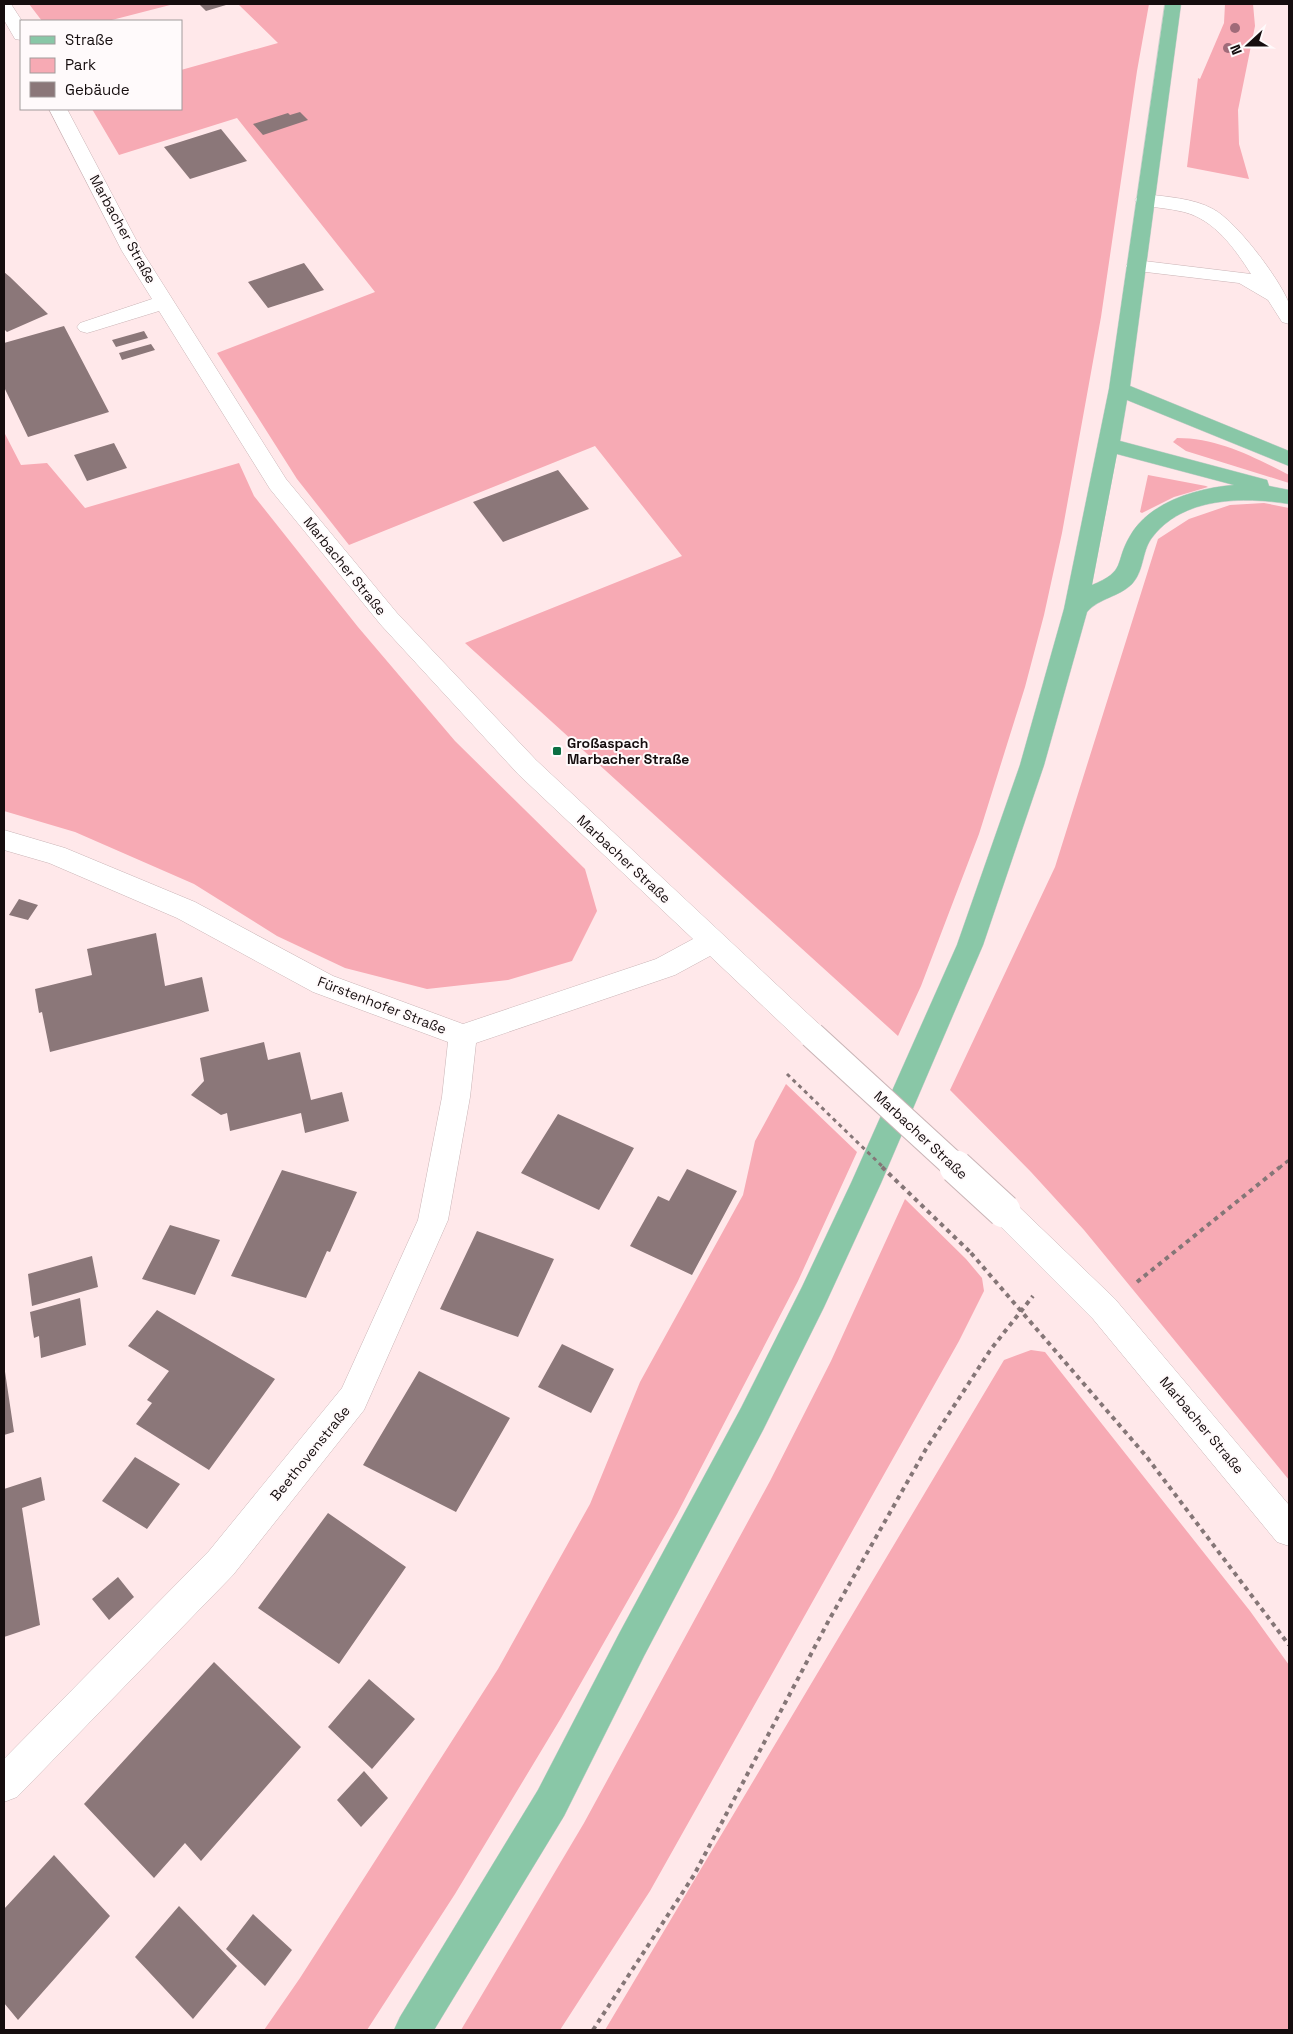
<svg xmlns="http://www.w3.org/2000/svg" width="1293" height="2034" font-family="'Space Grotesk',sans-serif">
<style>
.green{fill:#f7aab4}
.building{fill:#8b7779}
.lines{fill:none;stroke-linecap:round;stroke-linejoin:round}
.minor-casing{stroke:#cab4b6;stroke-width:1}
.major-casing{stroke:#d0cfcf;stroke-width:1}
.path-far1{stroke:#857677;stroke-width:3;stroke-dasharray:4 4;stroke-linecap:butt}
.path{stroke:#857677;stroke-width:4;stroke-dasharray:4.5 4.5;stroke-linecap:butt}
.minor{fill:#fff;fill-rule:evenodd}
.major{fill:#89c7a7;fill-rule:evenodd}
.minor-bridge-far1-casing{stroke:#cab4b6;stroke-width:28;stroke-linecap:butt}
.minor-bridge-casing{stroke:#cab4b6;stroke-width:35;stroke-linecap:butt}
.path-bridge-far1{stroke:#857677;stroke-width:3;stroke-dasharray:4 4;stroke-linecap:butt}
.path-bridge{stroke:#857677;stroke-width:4;stroke-dasharray:4.5 4.5;stroke-linecap:butt}
.minor-bridge-far1{stroke:#fff;stroke-width:26}
.minor-bridge{stroke:#fff;stroke-width:33}
.tree{fill:#a06b79}
.poi-dot{fill:#0c6e43;stroke:#fffafb;stroke-width:2}
.labels{text-anchor:middle;dominant-baseline:central;stroke-width:4;stroke-linejoin:round;paint-order:stroke}
.street-label{font-size:14px;fill:#150d0e;stroke:#fffafb}
.poi-label{font-size:14px;font-weight:bold;fill:#150d0e;stroke:#fffafb;text-anchor:start}
</style>
<rect width="100%" height="100%" fill="#ffe8ea"/>
<!-- green -->
<path class="green" d="M29,4H174L108,21H42Z
M238,4H1149L1137,71L1101,317L1062,533L1044,615L1025,687L979,834L921,986L898,1036L465,643L682,556L595,446L349,545L297,479L217,353L375,292L237,118L119,155L92,109H181V70L278,43Z
M1225,4H1253L1255,26L1238,110L1239,144L1249,179L1187,167L1198,78L1200,79L1224,23Z
M4,432L21,465L47,463L85,508L239,463L254,496L358,627L455,741L585,869L597,911L572,961L508,980L427,989L345,968L277,936L194,884L75,832L4,811Z
M1177,438C1218,438 1254,457 1289,475V483L1186,451L1173,442Z
M1148,475L1206,486L1208,487L1174,497L1142,513L1140,512Z
M1264,503L1289,508V1480L1084,1230L1031,1172L950,1090L1055,867L1158,539L1189,519L1230,505Z
M786,1084L857,1152L798,1281L677,1514L561,1718L455,1894L367,2030H264L300,1978L498,1669L590,1504L640,1382L743,1195L755,1141Z
M905,1199L966,1259L982,1278L984,1291L959,1341L650,1891L560,2030H461L584,1823L770,1481L831,1361Z
M1031,1350L1045,1352L1250,1611L1289,1665V2030H605L1004,1360Z"/>
<!-- building -->
<path class="building" d="M199,4H225L226,5L206,11Z
M300,112L308,120L263,135L253,124L288,113L290,115Z
M221,129L247,161L190,179L164,147Z
M304,263L324,290L268,308L248,282Z
M4,272L10,277L48,314L7,332L4,329Z
M64,326L109,412L28,437L4,387V343Z
M144,331L148,338L116,347L112,340Z
M151,344L155,350L122,360L119,353Z
M114,443L127,468L87,481L74,455Z
M558,470L589,509L503,542L473,502Z
M19,899L38,905L28,920L9,915Z
M156,933L165,986L202,977L209,1011L50,1052L42,1012L39,1013L35,989L92,975L87,949Z
M264,1042L268,1060L300,1052L311,1100L342,1092L349,1121L305,1133L301,1113L230,1131L227,1113L221,1115L191,1095L204,1081L200,1058Z
M558,1114L634,1148L599,1210L521,1173Z
M687,1169L737,1191L692,1275L630,1246L658,1196L669,1201Z
M282,1170L357,1192L330,1252L327,1251L306,1298L231,1276Z
M170,1225L220,1240L195,1295L142,1279Z
M477,1231L554,1259L518,1337L440,1309Z
M92,1256L98,1287L32,1306L28,1274Z
M80,1298L86,1345L41,1358L39,1336L34,1338L30,1312Z
M157,1310L275,1379L209,1470L136,1424L152,1403L147,1400L169,1371L128,1346Z
M562,1344L614,1369L591,1413L538,1387Z
M4,1365L14,1432L4,1435Z
M419,1371L510,1418L456,1512L363,1465Z
M135,1457L180,1484L147,1529L102,1501Z
M41,1477L45,1500L22,1508L40,1625L4,1637V1489Z
M328,1513L406,1567L339,1664L258,1608Z
M118,1577L134,1597L109,1620L92,1599Z
M214,1662L301,1747L201,1861L185,1843L154,1878L84,1804Z
M369,1679L415,1719L372,1769L328,1727Z
M364,1771L388,1798L361,1827L337,1800Z
M54,1855L110,1916L18,2020L4,2003V1909Z
M179,1906L237,1966L193,2019L135,1957Z
M253,1914L292,1950L265,1986L226,1949Z"/>
<g class="lines">
<!-- minor casing -->
<g class="minor-casing">
<path id="minor" d="M4,4H11L22,21L21,40L15,39L4,20Z
M49,109H67L142,251L286,479L397,613L536,760L822,1027L826,1035L822,1043L812,1047L802,1043L710,956L675,975L476,1043L470,1097L448,1220L364,1410L233,1575L17,1797L4,1802V1759L209,1551L342,1388L418,1220L442,1097L448,1042L313,992L177,918L49,863L4,850V830L65,848L195,902L333,976L463,1024L656,959L693,939L518,774L381,625L270,489L159,311L94,331L87,333L80,331L77,327L80,323L152,299L122,251Z
M1145,194C1167,197 1193,198 1213,209C1236,221 1278,277 1288,301C1291,307 1289,317 1289,324L1282,322L1268,300L1239,283L1129,270L1126,266L1129,262L1136,260L1251,274C1235,249 1215,220 1184,212C1169,208 1153,208 1138,204L1135,200L1138,196Z
M1004,1198L1014,1202L1115,1299L1289,1505V1546L1277,1542L1093,1319L994,1220L989,1211L994,1202Z"/>
</g>
<!-- major casing -->
<g class="major-casing">
<path id="major" d="M1165,4H1181L1130,386L1289,451V466L1127,400L1120,441L1267,480L1269,486L1289,490V504C1244,497 1182,496 1151,539C1142,552 1144,571 1132,584C1119,597 1099,598 1087,612L1044,765L983,945L881,1183L824,1307L763,1430L644,1656L564,1816L434,2030H394L400,2017L538,1790L620,1632L741,1408L802,1287L852,1181L957,945L1020,765L1064,609L1109,389ZM1117,454L1234,485C1197,488 1149,502 1130,536C1114,563 1127,571 1092,585Z"/>
</g>
<!-- path-far1 -->
<path class="path-far1" d="M1279,1168L1289,1160"/>
<!-- path -->
<path class="path" d="M971,1253L1146,1456L1289,1645
M1137,1282L1280,1167
M593,2030L694,1875L829,1620L926,1449L991,1349L1033,1296"/>
<!-- minor -->
<use href="#minor" class="minor"/>
<!-- major -->
<use href="#major" class="major"/>
<!-- minor-bridge-far1 casing -->
<g class="minor-bridge-far1-casing">
<path id="minor-bridge-far1" d="M812,1035L957,1168"/>
</g>
<!-- minor-bridge casing -->
<g class="minor-bridge-casing">
<path id="minor-bridge" d="M956,1167L1004,1211"/>
</g>
<!-- path-bridge-far1 -->
<path class="path-bridge-far1" d="M787,1074L884,1168"/>
<!-- path-bridge -->
<path class="path-bridge" d="M882,1167L971,1253"/>
<!-- minor-bridge-far1 -->
<use href="#minor-bridge-far1" class="minor-bridge-far1"/>
<!-- minor-bridge -->
<use href="#minor-bridge" class="minor-bridge"/>
</g>
<!-- trees -->
<g class="tree">
<circle cx="1235" cy="28" r="5"/>
<circle cx="1228" cy="48" r="5"/>
</g>
<!-- markers -->
<rect class="poi-dot" x="552" y="746" width="10" height="10" rx="2.5"/>
<g class="labels">
<!-- street labels -->
<g class="street-label">
<text transform="translate(123 229) rotate(61)">Marbacher Straße</text>
<text transform="translate(345 566) rotate(51)">Marbacher Straße</text>
<text transform="translate(624 859) rotate(43)">Marbacher Straße</text>
<text transform="translate(382 1005) rotate(21)">Fürstenhofer Straße</text>
<text transform="translate(921 1135) rotate(43)">Marbacher Straße</text>
<text transform="translate(1202 1425) rotate(50)">Marbacher Straße</text>
<text transform="translate(310 1453) rotate(-51)">Beethovenstraße</text>
</g>
<!-- poi labels -->
<g class="poi-label">
<text x="567" y="743">Großaspach<tspan x="567" dy="16">Marbacher Straße</tspan></text>
</g>
</g>
<!-- border -->
<rect width="1293" height="2034" fill="none" stroke="#150d0e" stroke-width="10"/>
<!-- legend -->
<rect x="20" y="20" width="162" height="90" fill="#fffafb" stroke="#a19b9c"/>
<rect x="30" y="36" width="25" height="8" fill="#89c7a7" stroke="#a19b9c"/>
<text x="65" y="45" font-size="15" fill="#150d0e">Straße</text>
<rect x="30" y="58" width="25" height="15" fill="#f7aab4" stroke="#a19b9c"/>
<text x="65" y="70" font-size="15" fill="#150d0e">Park</text>
<rect x="30" y="82" width="25" height="15" fill="#8b7779" stroke="#a19b9c"/>
<text x="65" y="95" font-size="15" fill="#150d0e">Gebäude</text>
<!-- north arrow -->
<g transform="translate(1248 45) rotate(249)" stroke="#fffafb" stroke-width="4" paint-order="stroke">
<path d="M0-4L9 19L0 12L-9 19Z" fill="#150d0e"/>
<text y="-8" font-size="14" font-weight="bold" text-anchor="middle" fill="#150d0e">N</text>
</g>
</svg>
